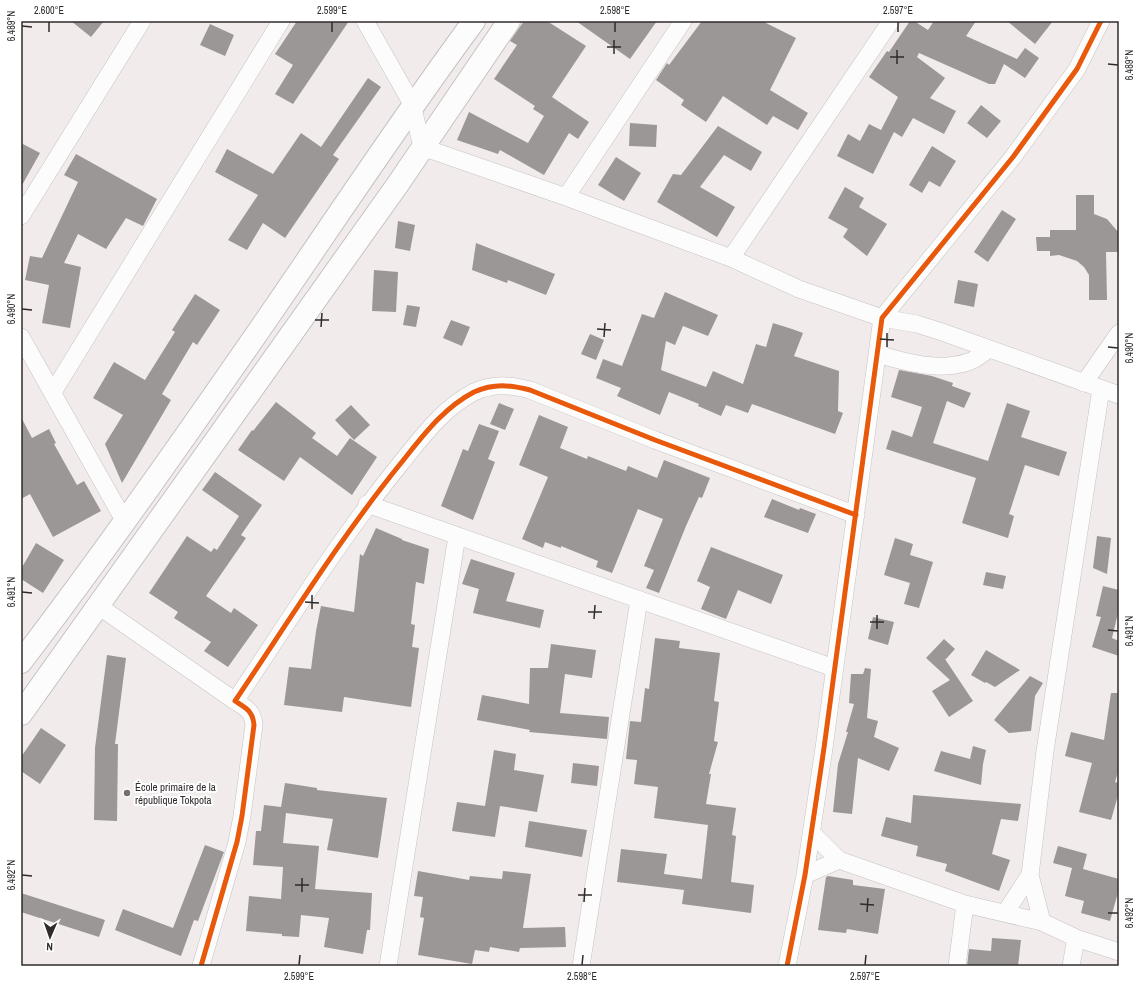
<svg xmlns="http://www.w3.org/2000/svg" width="1140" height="987" font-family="'Archivo Narrow',sans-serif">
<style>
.building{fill:#9b9796}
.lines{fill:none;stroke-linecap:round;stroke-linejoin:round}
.street-casing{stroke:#c6c2c2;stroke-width:18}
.secondary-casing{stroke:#c6c2c2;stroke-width:24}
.street{stroke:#fdfcfc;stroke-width:17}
.secondary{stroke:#fdfcfc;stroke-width:22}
.cycleway-casing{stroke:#fff;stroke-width:8}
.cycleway{stroke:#e8590c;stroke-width:5}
.ticks{fill:none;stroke:#2f2b2a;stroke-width:1.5}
.poi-dot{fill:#736f6e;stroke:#fff;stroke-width:1.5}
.labels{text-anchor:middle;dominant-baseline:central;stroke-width:4;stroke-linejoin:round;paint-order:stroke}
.poi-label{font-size:11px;fill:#2f2b2a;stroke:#fff;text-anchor:start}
.neatline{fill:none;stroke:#2f2b2a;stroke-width:1.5}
.ticks-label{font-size:10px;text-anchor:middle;fill:#2f2b2a}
</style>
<rect width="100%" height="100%" fill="#f1eceb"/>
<!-- building -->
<path class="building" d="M71,21H104L91,37Z
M297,21H349L293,104L275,94L293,65L275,54Z
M524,21H547L586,46L552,97L589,122L578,139L569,133L544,175L500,150L498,154L457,140L469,112L528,143L544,116L533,109L535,106L494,79L517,45L510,41Z
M576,21H657L630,59Z
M702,21H762L796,38L770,90L808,113L798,130L773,116L767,125L723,96L706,122L681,105L684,100L656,80L667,63L669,65Z
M910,21H914L928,30L934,21H976L966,36L1017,59L1025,48L1039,58L1025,78L1004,64L995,84H989L919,53L917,57L945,78L930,98L956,111L944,134L913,118L902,137L894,132L873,174L837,156L848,134L860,141L869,124L881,130L898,97L869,77L887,51L889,52Z
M1007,21H1053L1035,44Z
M210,24L234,35L225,56L200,45Z
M368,78L381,87L333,155L339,159L285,238L263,223L247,250L228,240L258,195L215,172L227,149L273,174L301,133L321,147Z
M981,105L1001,121L987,138L967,123Z
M630,123L657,125L656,147L629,146Z
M718,126L762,152L751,171L724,155L700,187L735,207L717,237L657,202L673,174L681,175Z
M21,143L40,153L21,187Z
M932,146L956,161L940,187L929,181L922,193L909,185Z
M76,154L157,199L143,226L126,218L106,249L78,234L64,263L81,267L70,328L42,323L49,285L25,280L30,256L42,258L78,182L64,175Z
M616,157L641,173L624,201L598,185Z
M845,187L864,198L859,207L887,224L867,256L843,237L848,229L828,218Z
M1076,195H1094V214L1107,219L1119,233V252H1106L1107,300H1089V275L1084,267L1077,261L1059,255L1050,256V251H1037L1036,237H1050V230H1076Z
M1002,210L1016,219L988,262L974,252Z
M398,221L415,225L410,251L395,248Z
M476,243L555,274L546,295L508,280L507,283L472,270Z
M374,270L398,272L396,312L372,311Z
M958,280L978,284L974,307L954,303Z
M665,292L718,315L708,336L683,326L675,345L666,341L661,370L706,387L713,371L743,384L756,344L766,347L773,323L792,329L803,333L794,356L839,371L838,411L843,413L835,434L752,404L748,413L726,405L721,416L698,406L699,404L669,392L660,415L617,396L621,388L596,378L603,359L622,366L642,314L654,318Z
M195,294L220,310L197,345L193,342L162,394L171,400L122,483L105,444L123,415L93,398L114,362L145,380L175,332L172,330Z
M407,305L420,307L416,327L403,325Z
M451,320L470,327L462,346L443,338Z
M590,334L604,340L596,360L581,354Z
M899,370L932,376L953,383L952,386L971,393L964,408L947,401L933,443L988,461L1007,403L1030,411L1021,437L1067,452L1059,476L1025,465L1009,514L1014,516L1008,538L962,523L976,478L886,449L892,430L912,437L922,407L891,397Z
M276,402L316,433L312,438L337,456L350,438L377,457L352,495L300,457L284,481L238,450L252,430L253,431Z
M499,403L514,409L505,430L490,424Z
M351,405L370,425L354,440L335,420Z
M539,415L568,427L560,448L587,459L588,456L626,471L628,466L657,478L664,460L710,478L702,498L699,497L686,526L659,593L646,588L654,570L644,566L663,519L638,509L612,573L596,567L598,561L561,546V548L545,542L543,548L522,539L548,477L519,465Z
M21,417L32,438L49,429L56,443L54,444L77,485L84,481L101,511L53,537L30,494L21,499Z
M479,424L499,431L488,459L495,462L473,520L441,506L463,449L468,451Z
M215,472L262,505L241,535L246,538L206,596L231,613L234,608L258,625L228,667L204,651L211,642L174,618L178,612L149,593L187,536L211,552L214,548L217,550L239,516L202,490Z
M772,499L799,510L800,508L816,514L808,533L764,517Z
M376,528L402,539V540L429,549L424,584L416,582L411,624L415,625L412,647L419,648L411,707L344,697L342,712L284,705L289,667L311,669L316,631L321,606L354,612L360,554L363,556Z
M1097,536L1111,538L1107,574L1093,568Z
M895,538L913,544L910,555L933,562L919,608L904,604L910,583L884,575Z
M36,543L64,560L43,593L21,579V569Z
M711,547L783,575L771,604L738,590L726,619L701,609L710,587L697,581Z
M471,559L515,573L506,601L544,610L540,628L473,613L479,589L462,584Z
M986,572L1006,576L1003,589L983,585Z
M1103,586L1119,590V609L1112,638L1119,641V656L1092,647L1101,617L1096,616Z
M873,617L894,622L888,645L868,639Z
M655,638L680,641L679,648L720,653L714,701L719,702L714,741L718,742L709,774H711L706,804L736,808L732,835L736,836L731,882L754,885L751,913L682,904L684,890L617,882L621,849L667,854L664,874L702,879L708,825L654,818L658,787L634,784L637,760L626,759L630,721L641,722L645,688L649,689Z
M944,639L955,649L946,659H945L973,701L949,717L932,691L950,680L926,658Z
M551,644L596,650L592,678L565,674L560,713L609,717L607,739L529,732L530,730L477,720L482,695L529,704L530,668H548Z
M986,650L1020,670L995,687L986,682L985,683L971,675Z
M107,655L126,658L115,744H118L117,821L94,820L95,748Z
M865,668L871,669L867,718L878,721L874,737L899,748L889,771L858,758L852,814L833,812L838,764L848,732H846L854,704L849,703L851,674H863Z
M1030,676L1043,683L1035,696L1031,731L1009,733L994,720Z
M1111,693H1119V769L1115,782L1119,783V792L1111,820L1079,812L1092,763L1065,756L1071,732L1104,740Z
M41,728L66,745L40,784L21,771V757Z
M973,746L986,750L983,764L981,785L934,771L941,751L970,759Z
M494,750L516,754L514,770L544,775L537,812L500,806L495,837L452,831L457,802L485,806Z
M573,763L599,766L597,786L571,783Z
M285,783L317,788V790L387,798L378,858L327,850L333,819L286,813L283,843L319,846L315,889L372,893L370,930H367L363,954L324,947L329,918L301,915L299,937L282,936V934L246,931L249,896L281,899L283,867L253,865L256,831H261L264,805L281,807Z
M913,795L1021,804L1018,821L1001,819L992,854L1010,860L999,891L945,871L947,864L916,856L918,846L881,836L886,817L911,823Z
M529,821L587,830L582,857L525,847Z
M205,845L224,852L198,921L194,920L181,956L115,930L123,909L173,928Z
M1058,846L1087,854L1083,869L1119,879V889L1110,921L1081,913L1084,901L1065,896L1072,868L1053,863Z
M418,871L469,880L470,876L502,879L503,871L531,874L523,928L565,927L566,947L520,948L519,952L490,947L489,952L475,950L472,964L418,955L424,918L420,917L423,897L414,896Z
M828,876L853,880V885L885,889L878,934L847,929L846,933L818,930L826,877Z
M21,893L105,920L99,937L21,912Z
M992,938L1021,940L1018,966H967L969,949L991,951Z"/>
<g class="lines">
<!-- street casing -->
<g class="street-casing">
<path id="street" d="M365,21L412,104L422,147L566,197L731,258L799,289L882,318L917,324L942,332L1119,395
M566,197L683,21
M21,216L142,21
M731,258L891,21
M21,337L125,522
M877,354C906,362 938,372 968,362C976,360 983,353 989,349
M1084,383L1119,333
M53,392L281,21
M367,504L834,668
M97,605L235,701
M811,832L839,860L965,904L1042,922L1076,938L1119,952
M805,875L839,860
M1005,913L1030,875
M1042,922L1030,875L1045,751L1101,389
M201,966L237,842L242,816L254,725C253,711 246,708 235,701C289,621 340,538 401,463C422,437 443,408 474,392C494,383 510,385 530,390L655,440L856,515
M388,966L457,536
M581,966L639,600
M787,966L805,875L824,748L882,318L1013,157L1077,69L1101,21
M957,966L965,904
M1071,966L1076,938"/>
</g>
<!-- secondary casing -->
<g class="secondary-casing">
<path id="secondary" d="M21,662C107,549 188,433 269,316C337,217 403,117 474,21
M21,714L398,184L509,21"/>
</g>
<!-- street -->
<use href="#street" class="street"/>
<!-- secondary -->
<use href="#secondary" class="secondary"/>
<!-- cycleway casing -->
<g class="cycleway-casing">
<path id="cycleway" d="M201,966L237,842L242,816L254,725C253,711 246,708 235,701C289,621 340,538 401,463C422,437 443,408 474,392C494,383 510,385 530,390L655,440L856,515
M787,966L805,875L824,748L882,318L1013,157L1077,69L1101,21"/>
</g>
<!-- cycleway -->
<use href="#cycleway" class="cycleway"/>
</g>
<!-- ticks -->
<path class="ticks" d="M22,26L32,27M49,32V22M332,32V22M615,32V22M898,32V22M607,47H621M614,54V40M890,57H904M897,64V50M1108,64L1118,65M22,309L32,310M315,320H329M321,327L322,313M597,329L611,330M604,337L605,323M880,339L894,340M887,347V333M1108,347L1118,348M22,592L32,593M305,602L319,603M312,609V595M588,612H602M594,619L595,605M870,622H884M877,629V615M1108,630L1118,631M22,875L32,876M295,885H309M302,892V878M578,895H592M584,902L585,888M860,904L874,905M867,912L868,898M1108,913H1118M299,965L300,955M582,965L583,955M865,965L866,955"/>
<!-- markers -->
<circle class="poi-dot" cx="127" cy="793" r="4"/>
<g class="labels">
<!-- poi labels -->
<g class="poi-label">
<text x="135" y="787">École primaire de la<tspan x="135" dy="13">république Tokpota</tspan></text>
</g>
</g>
<!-- border -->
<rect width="1140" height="987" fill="none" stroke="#ffffff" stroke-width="44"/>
<!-- north arrow -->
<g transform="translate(50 937) rotate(182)" stroke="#ffffff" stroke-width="3" paint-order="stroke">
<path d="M0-3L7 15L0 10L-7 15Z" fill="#2f2b2a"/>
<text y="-6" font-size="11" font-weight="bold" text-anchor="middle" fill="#2f2b2a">N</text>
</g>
<rect x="22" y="22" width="1096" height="943" class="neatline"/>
<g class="ticks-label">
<text x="49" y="14">2.600°E</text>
<text x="332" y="14">2.599°E</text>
<text x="615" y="14">2.598°E</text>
<text x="898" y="14">2.597°E</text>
<text transform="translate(11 26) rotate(-90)" y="4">6.489°N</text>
<text transform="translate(1129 65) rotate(-90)" y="4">6.489°N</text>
<text transform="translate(11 309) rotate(-90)" y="4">6.490°N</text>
<text transform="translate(1129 348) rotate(-90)" y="4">6.490°N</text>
<text transform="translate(11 592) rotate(-90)" y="4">6.491°N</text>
<text transform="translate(1129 631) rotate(-90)" y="4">6.491°N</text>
<text transform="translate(11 875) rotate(-90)" y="4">6.492°N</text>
<text transform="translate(1129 913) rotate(-90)" y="4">6.492°N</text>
<text x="299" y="980">2.599°E</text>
<text x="582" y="980">2.598°E</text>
<text x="865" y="980">2.597°E</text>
</g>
</svg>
